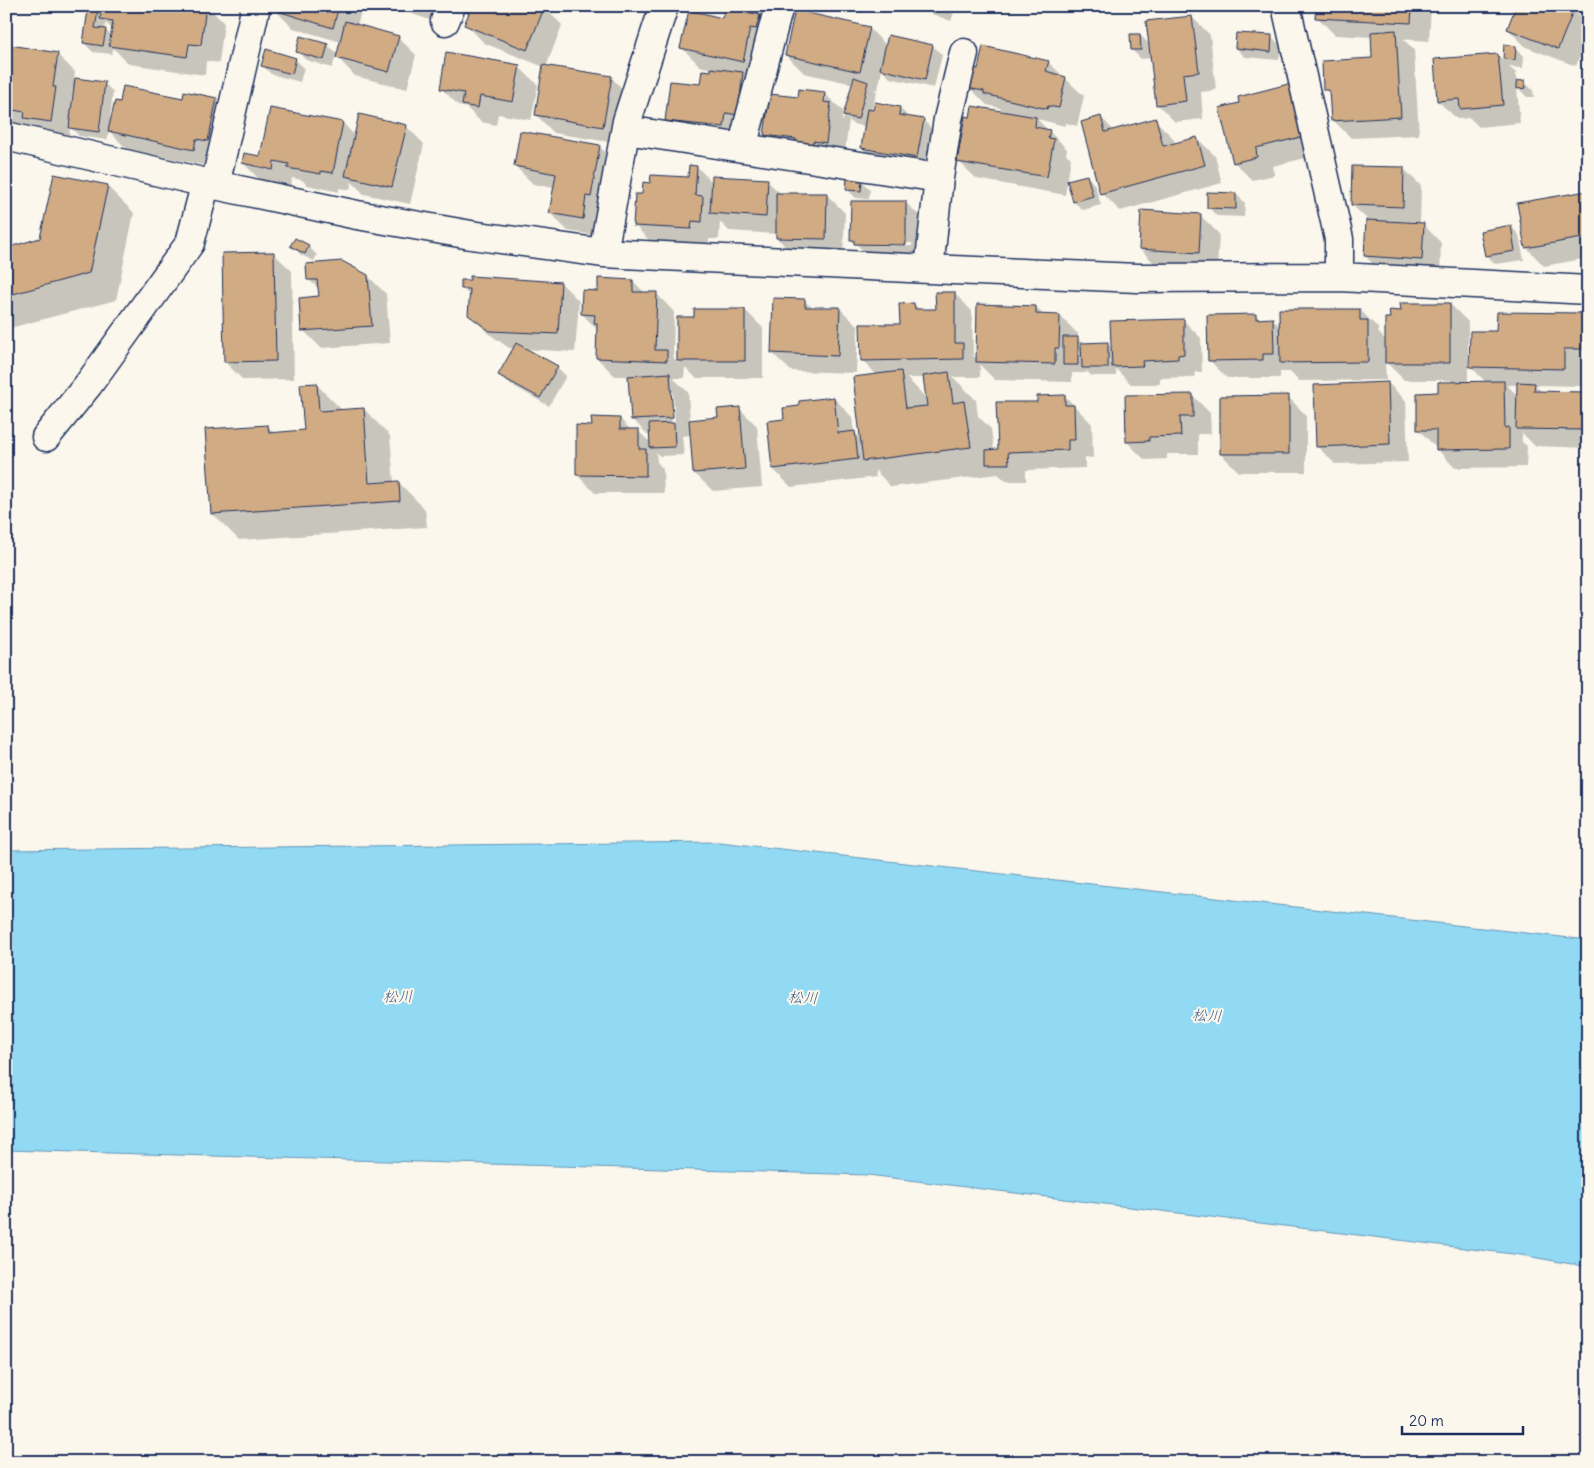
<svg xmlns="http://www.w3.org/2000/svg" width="1594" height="1468" font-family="Delius,'Klee One',sans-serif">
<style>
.water{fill:#92daf4;stroke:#6296b8}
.shadow{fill:#0003;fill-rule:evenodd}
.building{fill:#d1ab83;stroke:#1b2f5e}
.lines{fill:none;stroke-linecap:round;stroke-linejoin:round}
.street-casing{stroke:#1b2f5e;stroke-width:31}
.street{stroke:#fbf7ec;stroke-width:28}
.labels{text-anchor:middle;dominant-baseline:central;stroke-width:4;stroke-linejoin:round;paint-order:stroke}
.water-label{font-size:15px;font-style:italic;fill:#395a84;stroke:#fbf7ec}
</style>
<rect width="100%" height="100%" fill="#fbf7ec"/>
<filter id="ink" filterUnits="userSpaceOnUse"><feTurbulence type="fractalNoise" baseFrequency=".02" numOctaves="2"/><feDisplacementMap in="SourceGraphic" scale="10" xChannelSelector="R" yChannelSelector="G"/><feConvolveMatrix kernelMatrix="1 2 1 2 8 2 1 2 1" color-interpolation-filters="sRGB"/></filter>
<g filter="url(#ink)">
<!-- water -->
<path class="water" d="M719,842L1588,940V1267L1521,1255L868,1175L6,1150V850Z"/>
<!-- shadow -->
<path class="shadow" d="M103,6H207L224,23L219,63L206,61L205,75L129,64L113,48L112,54L93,52L84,43L97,12L102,17ZM106,23L113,30L112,37L105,29Z
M276,6H355L361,12L357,26L398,37L416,55L407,89L355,76L336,56L332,68L306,60L297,51L328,45L338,55L341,42L293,28L275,10Z
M388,6H452L433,21Z
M715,6H779L775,21L760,18L777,35L761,80L745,76L760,91L742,145L685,138L667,120L701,86L712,73V69L700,66L682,48L723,20L726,10Z
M910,6H956L951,21Z
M1317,6H1431L1429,41L1403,39L1414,50L1419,135L1351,138L1333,120L1331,96L1325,89L1374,59L1372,37L1335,35L1317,17Z
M544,7L562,25L546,67L611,77L629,96L621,144L554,133L536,115L544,67L484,43L466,24L469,16L463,9Z
M1573,10L1588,25V36L1576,66L1526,47L1508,29Z
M1192,17L1210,35L1216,90L1201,92L1203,119L1175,122L1157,104L1152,58L1141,59L1132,50L1140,35L1150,45Z
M869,28L887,46L889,36L933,46L942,55L934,88L890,78L882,70L878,90L874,89L877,92L871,111L900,108L909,118L923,120L941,138L935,175L881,166L862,148L866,127L853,124L849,120L844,160L784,152L766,134L799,99L824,93L843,111L842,120L843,121L853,84L804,73L786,55Z
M1272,37L1281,46L1279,60L1245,57L1236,48Z
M6,42L11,43L15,47L57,54L75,72L74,80L104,83L113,92L110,118L216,99L234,117L212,167L127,149L109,131L107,140L79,136L70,127L69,140L43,136L35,128L6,124ZM73,87L75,88L73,106L71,103Z
M1505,46L1516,47L1524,56L1523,68L1509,67L1516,73V82H1524L1533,90L1534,97H1527L1517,87L1520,123L1479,127L1470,118L1457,119L1438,101L1498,55L1504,61Z
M295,59L304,68L300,82L271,74L263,66Z
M1048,62L1084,96L1077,126L1066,123L1065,126L1037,119L1067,149L1066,154L1071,158L1065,195L977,179L958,161L971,118L1005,113L1000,108L987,105L969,87L978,70Z
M519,67L538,85L531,120L498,114L496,125L481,122L467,108L459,106L441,88Z
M1291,84L1322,154L1273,166L1275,175L1252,180L1234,162L1241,104Z
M1101,117L1114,131L1155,120L1173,138L1175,144L1197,138L1215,156L1222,183L1120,211L1102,193Z
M343,123L355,136L406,126L424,144L410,204L364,194L352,182L350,190L339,188V192L307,185L302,180L292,178L291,187L261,181L243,163L261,158Z
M599,146L617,164L600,236L568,231L550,213L554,188L533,184L515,166Z
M697,167L713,183L767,181L781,194L827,195L845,213L843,257L795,256L777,238V234L729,231L720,222L719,239H709V247L652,243L634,225L643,196L689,179Z
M1403,168L1421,186L1420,224H1423L1441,243L1440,278L1383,274L1365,256L1368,220L1352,205Z
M1087,176L1095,185L1101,205L1083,210L1074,202Z
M862,181L870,190L869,199L856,198L847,189Z
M107,186L134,213L116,300L6,329V249L41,239Z
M1587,193L1588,258L1544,266L1526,247Z
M1236,194L1245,203L1244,217L1217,216L1208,207Z
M905,202L924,220L923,262H873L852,239ZM868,243H912V246L868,245Z
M1201,216L1219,234L1217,270L1158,267L1140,249Z
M1511,226L1519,235L1524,260L1495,264L1486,255Z
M292,246H308L317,255L314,261L301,255Z
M273,253L292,271L294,379L243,380L225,362Z
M368,276L386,294L390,343L321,348L303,330L320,297V290L308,279Z
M633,281L645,293H656L674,312L673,357L678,363V318H695L745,310L763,328V378H696L685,367L684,378H673L688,392L690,421L719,418L739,408L757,426L762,487L713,491L694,473L692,435L682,436L684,455L660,456L656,453L657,462L663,469L664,493H595L577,475L593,427L620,419L631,430L638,431L651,443V438L633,420L630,376H615L597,358L598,330L582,314L599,292ZM670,392H673L675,424H672Z
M561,283L579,301L575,352L524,349L557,367L566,376L549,406L508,383L499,375L514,348H509L488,333L470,315L471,297L462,288Z
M954,293L972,311L973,355L977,360L1036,307L1044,316H1060L1078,334V339L1083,344L1107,343L1112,349L1183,320L1201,338L1202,372H1195V377L1160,378V384H1131L1116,369V376H1092L1086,371V373H1072V382L995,380L980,365V377H953L976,400L978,416L991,429L994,451H999L1038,403L1065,396L1092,424L1093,458L1085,457V468L1026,470V481H1006L998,474L891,487L875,470L876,477L791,487L773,469L786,421L800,407L834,398L852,417L854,432L862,440L877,375L862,360L901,326L914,304L920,310H937ZM907,378H925L927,399Z
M805,301L812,308H839L858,326L856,373L791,371L772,353Z
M1450,304L1468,322V383L1486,382L1471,367L1498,332L1583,314L1588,319V367H1582V386L1535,385L1542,392L1585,393L1588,396V448L1535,446L1522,433V442L1527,446L1526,467L1455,468L1419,430L1439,394L1451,383V380H1404L1385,361L1386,380L1299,381L1290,372H1280V378H1227L1209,360L1256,315L1260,320H1273L1281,327L1360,310L1378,328V332L1386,341L1391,319L1402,312ZM1507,385H1518V396Z
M1388,383L1406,401L1408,462L1335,464L1317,446Z
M316,384L342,410L364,409L390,436L394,482H398L425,509L427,527L239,540L212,513L268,426L275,434L305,431Z
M1192,395L1210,413L1211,434H1198V454H1167V459L1145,460L1127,442Z
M1288,397L1306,415V472H1239L1221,454Z"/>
<!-- building -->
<path class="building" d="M102,6H206L201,45L189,44L187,57L109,46L113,21L100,19Z
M275,6H339L333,28L274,10Z
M463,6H545L527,50L464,25L469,13L461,10Z
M1316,6H1412L1411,23L1315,18Z
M1516,6H1567L1574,9L1558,49L1507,29Z
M725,7L760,15L756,29L750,28L743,62L680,48L689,10L722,18Z
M88,10L98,11L95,28L106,29L103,46L83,43Z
M795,10L870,27L860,72L785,55Z
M1192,16L1199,72L1183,74L1186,101L1156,105L1146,21Z
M345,21L399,36L389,72L336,58Z
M1396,30L1401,117L1331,121L1329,90H1323L1322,61L1372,58L1371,32Z
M1236,33L1272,35L1271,52L1235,48Z
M1130,34H1140L1141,50H1131Z
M888,35L933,45L925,80L880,69Z
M300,36L328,44L324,60L296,52Z
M6,41H11L10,45L58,53L53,87H56L51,122L24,118L25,112L6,109Z
M1504,44L1516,46L1515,60L1503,59Z
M983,46L1049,61L1046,71L1066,77L1059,108L1048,106L1047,109L984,94V91L967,88L972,67L978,69Z
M266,49L296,58L292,74L261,66Z
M446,52L520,65L513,102L480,96L478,108L462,105L464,93L440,89Z
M1498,54L1503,105L1460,109L1459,99L1437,101L1434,59Z
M543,65L612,76L603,127L535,115Z
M711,68L743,72L738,115L726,113L724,127L665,121L670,81L700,84L702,70L711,71Z
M854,77L868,82L858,119L843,116Z
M75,78L105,82L99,132L69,128Z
M1525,80L1526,88L1517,89V81Z
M1292,83L1305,136L1256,148L1257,157L1233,163L1219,108L1239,103L1238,97Z
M123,86L183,98L184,91L217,98L208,141L196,139L194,150L108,131L115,101L120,102Z
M799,89L825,92L824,102L831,103L826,143L813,141L812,145L795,144L796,139L764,135L770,94L798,97Z
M875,102L900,107L899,115L924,119L917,158L861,148L867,109L873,110Z
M972,106L1036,117L1035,127L1050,130L1048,138L1054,139L1047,177L957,162L965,116L970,117Z
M270,108L343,122L333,173L321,171V174L287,168L289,164L274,161L273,170L242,163L244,153L260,156Z
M359,114L407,125L392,187L345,176Z
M1101,116L1105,132L1156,118L1163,146L1197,137L1205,165L1100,194L1081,122Z
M520,131L600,145L591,197L586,196L583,219L549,213L556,174L514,166Z
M689,165L697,166L695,195L703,196L702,222L692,221L691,229L633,226L635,194H642L643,182L650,183L651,175L688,177Z
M1352,166L1404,167L1403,207L1351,205Z
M54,174L108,185L89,273L6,296V248L40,238Z
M1087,175L1093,196L1073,202L1067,180Z
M712,176L768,179L766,217L710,213Z
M847,178L862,180L861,191L846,190Z
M1587,191L1588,237L1525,248L1517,203Z
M1207,192L1236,193V209L1207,208Z
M776,193H827L826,239L776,238Z
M851,201H906V245L854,244V240H850Z
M1141,210L1201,214L1199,253L1139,249Z
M1366,220L1424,223L1422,260L1364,256Z
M1511,225L1515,251L1485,256L1480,231Z
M295,238L309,245L305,254L290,246Z
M274,252L276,361L224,362L222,253Z
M342,261L368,275L372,326L301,331L299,298L319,296L317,280H307L306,264Z
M470,276L561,282L558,334L490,331L468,315L470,289H461V280H470Z
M598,278L633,280V292H657L655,350H667V361L596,358L597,323H594L595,315L581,314L582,290L598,291Z
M935,292H955V343H963V359L861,361L860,324H900L899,304L914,303L915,309H936Z
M773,298L805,299V307H840L838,356L771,353Z
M1400,303H1450V363H1385V318H1390L1389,310L1401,311Z
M977,304L1036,306V314L1060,315L1059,348H1055V364L976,362Z
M694,309H745V361H677V317H694Z
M1279,309H1360V320H1368V362L1280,363Z
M1497,312L1583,313V349H1564V369L1469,367L1470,331H1496Z
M1256,314V319L1273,318L1274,354H1263V360L1208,361L1207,315Z
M1184,319V354L1178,355V359L1142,361L1143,366L1112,367L1110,321Z
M1063,337H1078V365H1063Z
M1108,342V368H1082L1081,343Z
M516,343L558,366L540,398L498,375Z
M901,371L906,408L927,406L923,376L949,372L953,403L964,401L971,447L863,461L853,377Z
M670,373L673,418L631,420L628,376Z
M1504,381L1505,428L1509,427V449L1436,450V430H1417V393L1438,392V382Z
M1388,382L1390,444L1316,447L1314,385Z
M1517,382L1535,383L1534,391L1585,392L1584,430L1516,429Z
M317,383L319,411L364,408L369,483L399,481L400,501L211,514L205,429L268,425L269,433L304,430L300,384Z
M1193,394V417H1180L1181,436L1149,437V441L1126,442L1125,395Z
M1065,395V405H1074L1075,440H1068V450L1008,452L1009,464H986V450L998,449L996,402H1037V396Z
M1289,395V454H1220V396Z
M834,397L838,433L855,431L858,459L772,469L767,421L784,419L783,408L799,406V401Z
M740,407L745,469L693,473L689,420L718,417L717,409Z
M591,417L620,418V429H639V449H646V476L576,475V425L592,426Z
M674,423L675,447L650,448L649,424Z"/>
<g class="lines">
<!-- street casing -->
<g class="street-casing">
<path id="street" d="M1286,6L1339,239V277
M445,21L451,6
M626,130L939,178L929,269
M6,136L215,185L357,215L471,235L603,253L929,269L1137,278L1339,277L1588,290
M742,148L779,6
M939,178L948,119L964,53
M215,185L256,6
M603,253L627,121L664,6
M46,437L88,385L190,243L206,182"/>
</g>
<!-- street -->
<use href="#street" class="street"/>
</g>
</g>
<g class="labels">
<!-- water labels -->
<g class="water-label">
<text transform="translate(398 996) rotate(-1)">松川</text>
<text transform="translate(803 997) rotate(3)">松川</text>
<text transform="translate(1207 1015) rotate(3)">松川</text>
</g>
</g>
<!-- margin -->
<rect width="1594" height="1468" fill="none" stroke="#fbf7ec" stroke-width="25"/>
<rect x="12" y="12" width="1569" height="1443" fill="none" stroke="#1b2f5e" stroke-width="2" filter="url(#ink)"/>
<!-- scale -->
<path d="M1402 1426v8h121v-8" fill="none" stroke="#1b2f5e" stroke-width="2.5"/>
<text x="1409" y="1426" font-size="15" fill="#1b2f5e" stroke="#fbf7ec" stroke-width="4" paint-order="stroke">20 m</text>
</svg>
